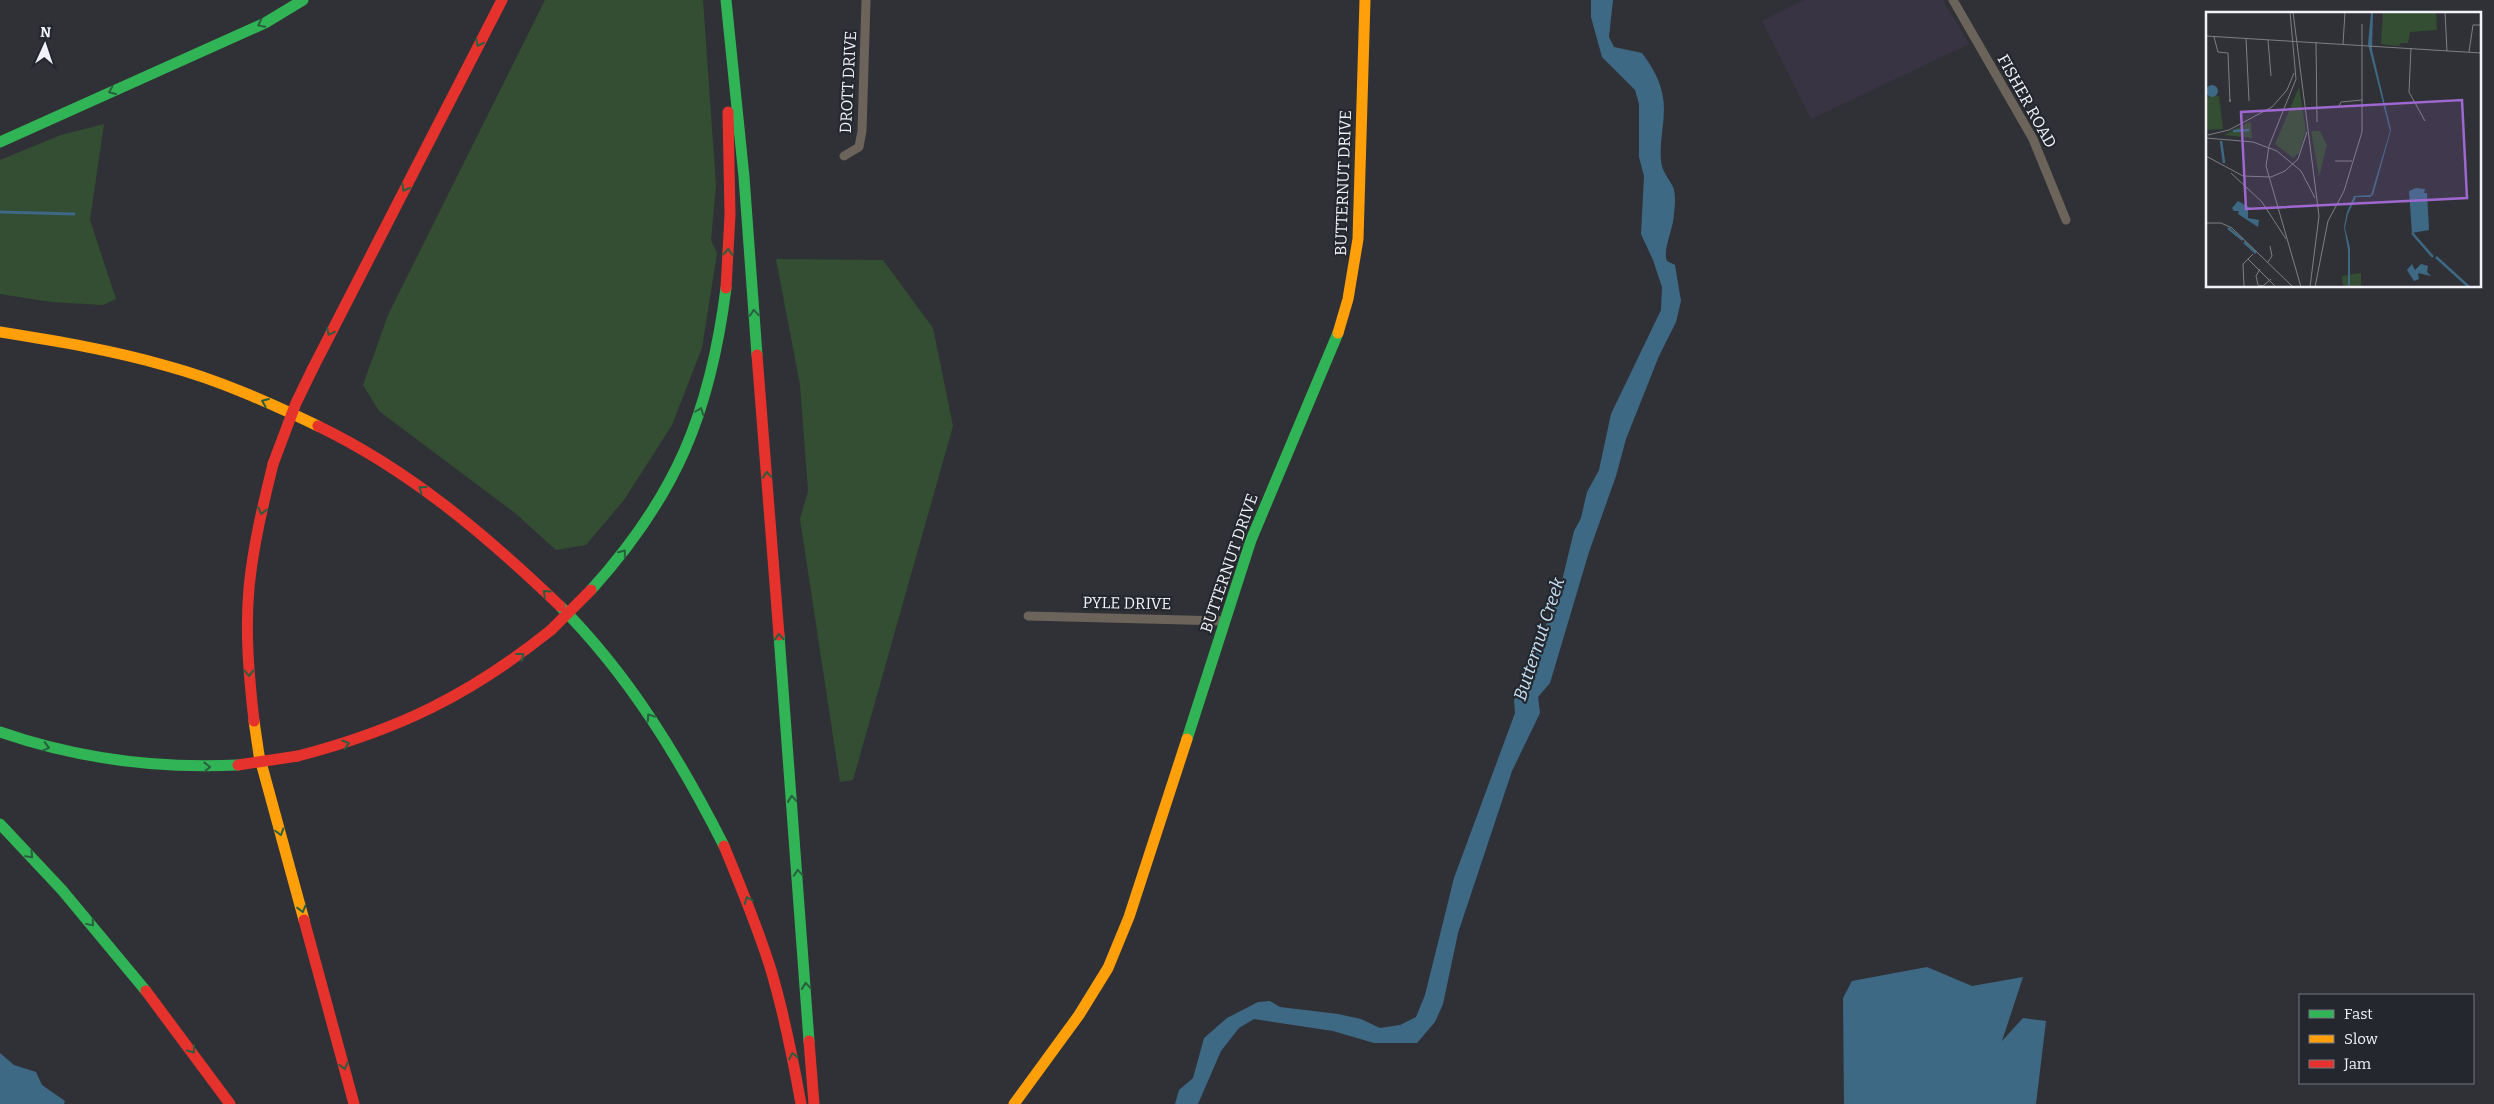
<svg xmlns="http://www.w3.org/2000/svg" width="2494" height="1104" font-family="Bitter,serif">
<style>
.industrial{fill:#393444}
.green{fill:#334e32}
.water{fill:#3e6985}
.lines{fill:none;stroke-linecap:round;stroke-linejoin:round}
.stream{stroke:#3e6985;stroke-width:3}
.street{stroke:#6c645b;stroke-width:9}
.fast{stroke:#30b455;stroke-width:11}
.slow{stroke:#ff9f0a;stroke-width:11}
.jam{stroke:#e5322d;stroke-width:11}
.jam-bridge{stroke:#e5322d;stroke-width:11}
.oneway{stroke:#295f3e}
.labels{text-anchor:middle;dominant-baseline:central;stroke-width:4.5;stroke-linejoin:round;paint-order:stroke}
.street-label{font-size:16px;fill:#f2f3f8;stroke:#24272e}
.water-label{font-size:18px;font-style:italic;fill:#c5e1f5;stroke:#24272e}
.inset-river{fill:none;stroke:#3e6985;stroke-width:2.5}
.inset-road{fill:none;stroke:#7e7f84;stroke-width:1}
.view{fill:#9f68d0;fill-opacity:0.15;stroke:#9f68d0;stroke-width:2.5}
.inset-edge{fill:none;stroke:#f2f3f8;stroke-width:2.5}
</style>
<rect width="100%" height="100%" fill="#303136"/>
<!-- industrial -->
<path class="industrial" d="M1804,0H1943L1969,44L1811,119L1762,21Z"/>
<!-- green -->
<path class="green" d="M545,0H703L716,185L711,240L717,253L702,348L672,425L624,500L586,545L556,550L515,513L379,411L363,385L388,315Z
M104,124L90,220L116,299L103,305L51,302L0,294V160L61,135Z
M776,259L883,260L933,328L953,426L853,780L840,782L800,519L808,491L800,385Z"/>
<!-- water -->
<path class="water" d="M1591,0H1613L1609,37L1614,47L1642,53C1655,70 1664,88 1664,109C1664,128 1658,147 1662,166C1664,174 1670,180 1673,187C1676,194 1675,206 1674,213C1674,228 1662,250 1667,261L1675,265L1681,301L1676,322L1659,356L1626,439L1616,476L1589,552L1550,683L1538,697L1540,713L1512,771L1458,933L1443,1004L1435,1022L1417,1043H1374L1333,1031L1254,1019L1239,1028L1221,1051L1198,1104H1175L1179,1090L1193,1078L1204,1038L1227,1018L1258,1002L1270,1001L1280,1007L1338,1014L1361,1019L1380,1028L1400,1025L1416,1017L1425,995L1454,878L1515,713L1514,700L1526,676L1560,589L1574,531L1581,518L1587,492L1599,470L1611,414L1661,310L1662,287L1653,260L1641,234L1644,176L1639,157V104L1635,90L1602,57L1591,17Z
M1927,967L1972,986L2023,977L2002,1041L2023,1018L2046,1021L2036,1104H1844L1843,998L1852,981Z
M0,1053L14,1065L36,1072L42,1085L65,1101L64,1104H0Z"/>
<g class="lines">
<!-- stream -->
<path class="stream" d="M0,212L74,214"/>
<!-- street -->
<path class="street" d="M1953,0L2033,139L2066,220
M844,156L859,147L862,131L866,0
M1028,616L1224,621"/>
<!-- fast -->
<path class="fast" d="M726,0L744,177L757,355
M0,142L265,23L303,0
M591,590C676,496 710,414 726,288
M560,606C629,675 680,759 724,846
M779,635L809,1041
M0,732C78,759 155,769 238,765
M1187,739L1251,540L1338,333
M0,824L62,890L146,991"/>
<!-- slow -->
<path class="slow" d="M0,332C56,341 112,350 167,366C219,380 270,403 318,426
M1338,333L1348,299L1358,239L1365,0
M254,721L259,755L304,920
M1014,1104L1079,1015L1108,968L1129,917L1187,739"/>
<!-- jam -->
<path class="jam" d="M726,288L730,215L728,112
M757,355L779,635
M313,368L502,0
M318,426C411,471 487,536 560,606
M254,721C249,677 245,632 249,588C253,546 263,505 273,464
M298,756C398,730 470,695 551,630
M724,846C741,887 758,928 771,970C784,1014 793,1059 801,1104
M304,920L354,1104
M146,991L230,1104
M809,1041L814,1104"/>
<!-- jam-bridge -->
<path class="jam-bridge" d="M273,464L296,403L313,368
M551,630L591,590
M238,765L298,756"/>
</g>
<!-- one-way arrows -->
<defs><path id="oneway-chevron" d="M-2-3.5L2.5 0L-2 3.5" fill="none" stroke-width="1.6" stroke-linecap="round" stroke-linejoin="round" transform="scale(1.25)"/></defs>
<g class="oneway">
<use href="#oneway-chevron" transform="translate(261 24) rotate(154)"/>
<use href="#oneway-chevron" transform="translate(479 43) rotate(117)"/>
<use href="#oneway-chevron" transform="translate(112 91) rotate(156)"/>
<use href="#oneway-chevron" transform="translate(405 188) rotate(118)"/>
<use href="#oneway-chevron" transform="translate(728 252) rotate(-87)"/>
<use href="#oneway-chevron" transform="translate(754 313) rotate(-94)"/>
<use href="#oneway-chevron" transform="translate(330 332) rotate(116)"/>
<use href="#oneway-chevron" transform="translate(265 402) rotate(-157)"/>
<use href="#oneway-chevron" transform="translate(700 411) rotate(-69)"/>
<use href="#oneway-chevron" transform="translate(767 475) rotate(-94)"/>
<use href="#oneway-chevron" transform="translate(422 489) rotate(-144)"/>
<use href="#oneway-chevron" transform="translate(262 511) rotate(104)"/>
<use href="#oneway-chevron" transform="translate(623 553) rotate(-52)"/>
<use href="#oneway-chevron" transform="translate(546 593) rotate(-138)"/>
<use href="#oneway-chevron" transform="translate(779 637) rotate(-94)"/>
<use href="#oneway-chevron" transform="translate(521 656) rotate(-38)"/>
<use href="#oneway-chevron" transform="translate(249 673) rotate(88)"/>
<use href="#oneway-chevron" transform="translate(650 717) rotate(-124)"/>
<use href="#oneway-chevron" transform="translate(346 744) rotate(-16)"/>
<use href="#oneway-chevron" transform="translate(46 747) rotate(15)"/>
<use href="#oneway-chevron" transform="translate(207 767) rotate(-1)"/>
<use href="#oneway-chevron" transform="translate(792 799) rotate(-95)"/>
<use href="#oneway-chevron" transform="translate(280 832) rotate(74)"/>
<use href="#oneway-chevron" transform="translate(30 855) rotate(47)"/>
<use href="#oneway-chevron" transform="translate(798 873) rotate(-94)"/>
<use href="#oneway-chevron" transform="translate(748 900) rotate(-111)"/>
<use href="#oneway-chevron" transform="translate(302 909) rotate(75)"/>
<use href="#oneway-chevron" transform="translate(91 923) rotate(50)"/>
<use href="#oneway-chevron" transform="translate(806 986) rotate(-95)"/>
<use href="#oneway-chevron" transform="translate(192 1050) rotate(55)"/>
<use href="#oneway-chevron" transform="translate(793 1056) rotate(-101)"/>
<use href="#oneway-chevron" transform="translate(344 1066) rotate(75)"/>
</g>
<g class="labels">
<!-- street labels -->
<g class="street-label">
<text transform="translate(848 82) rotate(-87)">DROTT DRIVE</text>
<text transform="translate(2027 101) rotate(61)">FISHER ROAD</text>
<text transform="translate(1343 183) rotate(-88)">BUTTERNUT DRIVE</text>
<text transform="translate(1229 563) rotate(-71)">BUTTERNUT DRIVE</text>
<text transform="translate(1127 603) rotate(1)">PYLE DRIVE</text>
</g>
<!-- water labels -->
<g class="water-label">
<text transform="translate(1539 639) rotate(-72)">Butternut Creek</text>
</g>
</g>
<!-- overview -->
<g transform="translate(2206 12)">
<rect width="275" height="275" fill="#303136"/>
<path d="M177,0H230L231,18L204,20L202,31H195L193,34L175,32ZM93,75L100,119L93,141L87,146L69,132ZM13,84L17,117L0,118V85ZM45,110L46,126L18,123L41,111ZM105,119H114L121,133L113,165ZM155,261V275H137L136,264Z" fill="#334e32"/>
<path d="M165,0H167L166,38L185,118L167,183L164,185H150L142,202L139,216L144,236V275H142V238L138,215L141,200L148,184L165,183L184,119L162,32ZM0 79a6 6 0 1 1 12 0a6 6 0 1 1-12 0ZM210,176L219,177L218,181H221L223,218L206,221L203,179ZM32,189L46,197L42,198V206L53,208L52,215L32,202L33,199H28L26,196ZM206,252L209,258L215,252L222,254L221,260L225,264L212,261L213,267L208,269L201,258Z" fill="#3e6985"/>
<path class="inset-river" d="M27,119L43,118M15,129L18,151M22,216L37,228M206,221L227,245M38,230L50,241M230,245L263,275"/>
<path class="inset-road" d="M84,0L90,67L63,134L60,154L95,275M87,0L113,204L104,275M239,0L241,39M0,24L275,41M8,25L12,40L22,41L24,90V87M40,26L43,89M62,28L65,64M110,30L111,110M137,32L139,0M205,36L203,80L219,109M263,40L267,13H275M133,94L135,90L156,88M2,123L23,118L66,95L81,78L88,61M0,126L47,130L71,139L95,159L109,186M0,144L37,164L65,165L79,159L92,147L101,120M129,149H146M25,161L56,190L80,227M0,211H15L26,216L87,275M0,230V251M42,247L70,275M62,250L66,244L64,234M54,257L50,264L52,273L57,274L65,267M38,275L37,252L47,242M109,275L122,209L138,179L156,120V12"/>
<path class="view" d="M256,88L261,186L40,197L35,100Z"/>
<rect width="275" height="275" class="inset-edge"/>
</g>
<!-- legend -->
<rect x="2299" y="994" width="175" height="90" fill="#24272e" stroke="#76797f"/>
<rect x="2309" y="1010" width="25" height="8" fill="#30b455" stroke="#76797f"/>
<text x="2344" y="1019" font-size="15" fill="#f2f3f8">Fast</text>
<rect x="2309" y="1035" width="25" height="8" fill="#ff9f0a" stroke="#76797f"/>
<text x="2344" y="1044" font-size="15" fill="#f2f3f8">Slow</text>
<rect x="2309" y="1060" width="25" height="8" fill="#e5322d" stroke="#76797f"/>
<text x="2344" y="1069" font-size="15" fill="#f2f3f8">Jam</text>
<!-- north arrow -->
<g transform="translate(45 45) rotate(3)" stroke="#24272e" stroke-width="4" paint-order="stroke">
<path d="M0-4L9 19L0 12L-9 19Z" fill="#f2f3f8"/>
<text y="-8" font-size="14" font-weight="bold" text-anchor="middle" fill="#f2f3f8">N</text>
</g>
</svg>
